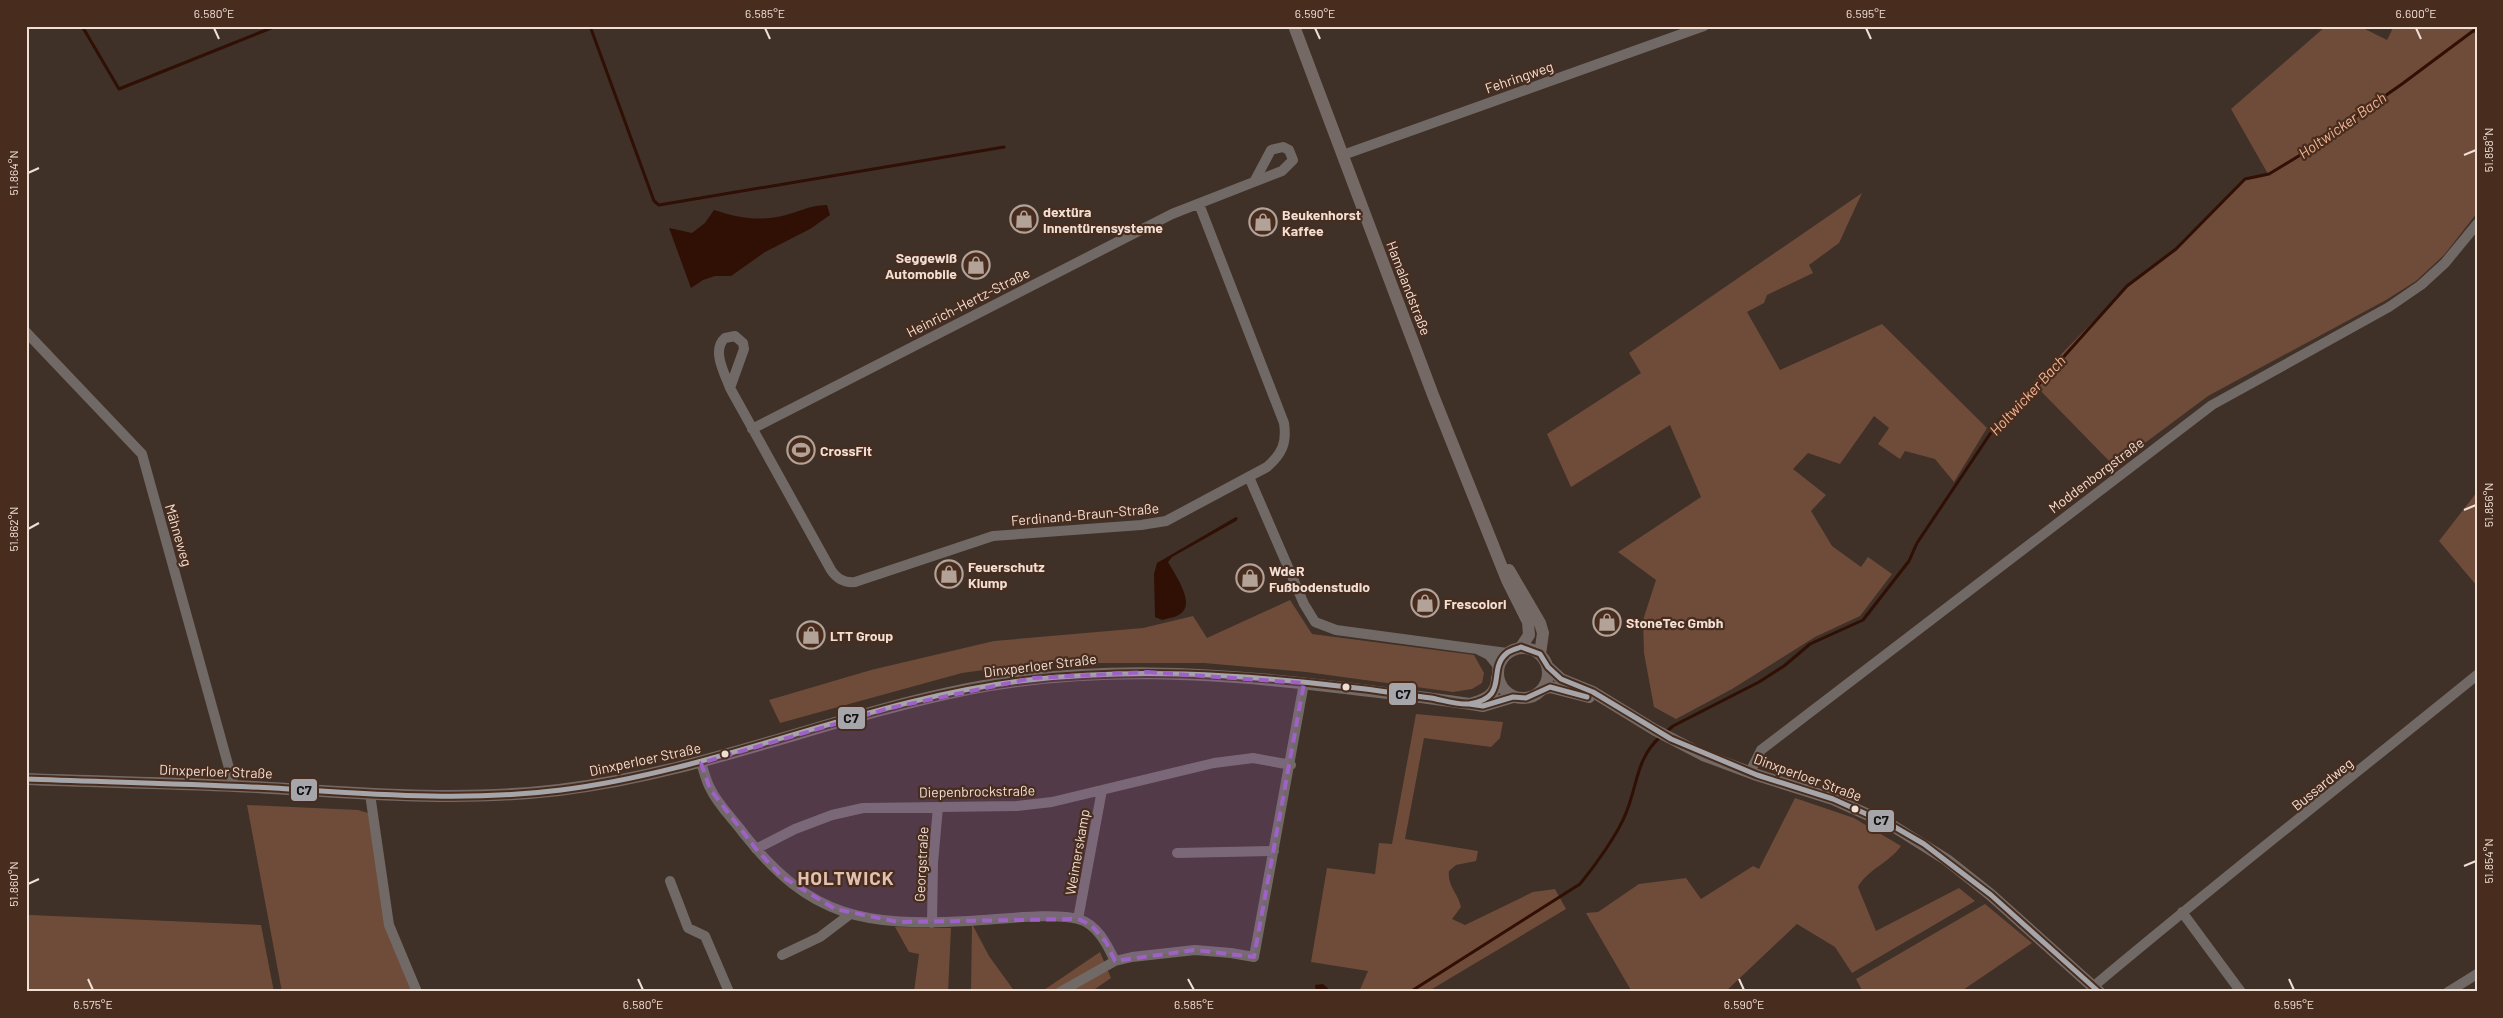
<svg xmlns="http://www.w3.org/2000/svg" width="2503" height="1018" font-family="Barlow,sans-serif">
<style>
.green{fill:#6f4c39}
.water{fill:#300f04}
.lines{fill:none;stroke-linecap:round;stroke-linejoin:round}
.stream{stroke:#300f04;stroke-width:3}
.minor{stroke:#716965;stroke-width:10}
.major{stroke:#746964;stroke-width:12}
.bus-1-casing{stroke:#482d1f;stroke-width:9}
.bus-1{stroke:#a6a6aa;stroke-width:5}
.marked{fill:#9e62c6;fill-opacity:0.2;stroke:#9e62c6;stroke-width:4;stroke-dasharray:10 6;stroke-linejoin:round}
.ticks{fill:none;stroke:#f0dfd5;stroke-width:2}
.bus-dot{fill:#f0dfd5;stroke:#482d1f;stroke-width:2}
.labels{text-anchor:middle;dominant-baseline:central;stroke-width:4.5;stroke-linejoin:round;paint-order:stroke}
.street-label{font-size:14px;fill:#f0dfd5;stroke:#482d1f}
.poi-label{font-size:14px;font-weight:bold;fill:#f0dfd5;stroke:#482d1f;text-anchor:start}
.water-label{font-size:15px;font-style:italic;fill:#f7b693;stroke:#482d1f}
.district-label{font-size:19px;font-weight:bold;letter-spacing:1px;fill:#e3c1af;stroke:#482d1f}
.line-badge{stroke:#482d1f;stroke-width:2}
.pale-badge-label{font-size:14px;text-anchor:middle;font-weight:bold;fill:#111}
.neatline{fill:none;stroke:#f0dfd5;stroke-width:2}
.ticks-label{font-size:12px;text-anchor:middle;fill:#f0dfd5}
</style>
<rect width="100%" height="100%" fill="#3f3028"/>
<!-- green -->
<path class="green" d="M2326,26H2359L2387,40L2394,26H2477L2473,32L2477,35V213L2444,255L2416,281L2386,300L2208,396L2114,466L2033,383L2129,285L2176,249L2245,179L2268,174L2231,109Z
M1862,193L1839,243L1809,265L1813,273L1767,295L1764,303L1747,312L1780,370L1882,324L1987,428L1954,482L1935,459L1905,451L1900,459L1878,444L1889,428L1874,416L1840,464L1808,453L1793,469L1826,495L1811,511L1832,546L1861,567L1868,557L1892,574L1860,616L1815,637L1732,689L1676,719L1654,707L1644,653L1643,620L1656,580L1618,552L1701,497L1670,425L1571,487L1547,434L1641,373L1629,353Z
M2477,492V586L2439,541Z
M1290,600L1312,634L1474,655L1484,673L1482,683L1472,689L1453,692L1306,672L1204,663H1035L962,673L780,723L769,700L871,670L994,641L1143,628L1193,616L1207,638Z
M1416,714L1503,722L1500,738L1491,747L1424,738L1405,839L1478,851L1476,861L1456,865L1449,871C1447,886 1458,893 1461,907L1452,919L1465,925L1533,892L1555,889L1566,909L1427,992H1359L1368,971L1311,962L1327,868L1375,874L1379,843L1392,844Z
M1795,798L1854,818L1901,846C1889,863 1868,869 1858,887L1876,931L1959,888L1975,901L1852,973L1835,947L1797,924L1725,992H1632L1586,913L1598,912L1639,884L1686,878L1701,899L1753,866L1759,869Z
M247,805L358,810L368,813L388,931L412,992H349L348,990L282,992Z
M1985,904L2032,943L1960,992H1863L1856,979Z
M30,915L261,925L274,992H26V916Z
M972,924L989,956L1015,992H971Z
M895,927L951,928L948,992H914L919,954L909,952Z
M1100,952L1111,978L1095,989L1099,992H1041Z"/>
<!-- water -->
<path class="water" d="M827,205L830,215L810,229L765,252L731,276H715L703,280L691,288L669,228L692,233L705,223L714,210C738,218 761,222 786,215C804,210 808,206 827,205Z
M1236,517L1238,518L1236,521L1172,557L1168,562C1174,573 1192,598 1184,610C1180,617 1169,618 1162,620L1155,617L1154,574L1157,563Z
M1323,984L1332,992H1316L1315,985Z"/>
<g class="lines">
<!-- stream -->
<path class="stream" d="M82,26L119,89L276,26
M590,26L654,201L659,205L1004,147
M1666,732L1673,726L1759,682L1784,666L1810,644L1863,620L1909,561L1917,543L1998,422L2042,381L2127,286L2176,249L2245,179L2269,174L2302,154L2402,84L2477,28
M1410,992L1580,884C1594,867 1618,834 1626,813C1638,784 1636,758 1661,736"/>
<!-- minor -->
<path class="minor" d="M1343,155L1704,26
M26,332L142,454L234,786
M730,388C725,374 711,350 725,338L735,336L743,343L744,349L730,388L831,570C837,579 844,583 855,582L993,536L1141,525L1166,521L1267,467C1282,454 1287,443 1284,423L1199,204
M752,429L1172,214L1282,171L1293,160L1289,150L1283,147L1271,150L1254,182
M1249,477L1304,604L1315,622L1336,630L1507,653
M1477,649L1489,655L1498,666
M701,763C704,771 706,781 710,788C718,805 733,819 744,834C811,919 865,926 968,921C996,920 1054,912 1078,919C1097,924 1107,944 1115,961
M1750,772L1761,750L2212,405L2389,307L2421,285L2445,263L2477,224
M370,794L389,925L417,992
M756,849L795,829L832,815L863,808L1017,806L1052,802L1214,763L1253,758L1291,765
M1177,853L1274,851
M670,881L688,928L705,936L729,992
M2182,912L2241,992
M1078,919L1102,790
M932,923L933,863L938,807
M782,955L820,937L849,915
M2094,986C2220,880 2349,779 2477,675
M1060,992L1115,961L1132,957L1195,950L1231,953L1254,957L1304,683
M2448,992L2477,974"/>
<!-- major -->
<path class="major" d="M1294,26L1433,395L1507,580L1528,622L1529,635L1521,647
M1509,570L1540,623L1543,633L1540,654
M1498 673a25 25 0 1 1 50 0a25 25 0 1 1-50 0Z
M1548,667L1561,679L1593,692L1655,730L1703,755L1757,775L1833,799L1893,826L1947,860L1991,895L2099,992
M1543,689L1550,687L1589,697
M1473,703C1486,699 1497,694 1497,678
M26,779C103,782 179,783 256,787C356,793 459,802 559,790C701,773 829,717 968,689C1091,665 1212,672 1336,687C1385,693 1434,698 1483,706L1513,697"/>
<!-- bus-1 casing -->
<g class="bus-1-casing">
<path id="bus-1" d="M1469,704L1483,706L1513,697L1526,698L1550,687L1587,697
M26,779C109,782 192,784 274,788C370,794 466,802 561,790C721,770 869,698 1029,680C1132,668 1236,674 1339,686C1369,689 1400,694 1431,698C1442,700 1458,705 1469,704C1511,697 1486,670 1507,653C1511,650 1516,649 1521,647L1540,654L1548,667L1561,679L1593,692L1671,739L1757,775L1833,799L1893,826L1924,844L1991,895L2099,992"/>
</g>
<!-- bus-1 -->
<use href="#bus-1" class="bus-1"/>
</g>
<!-- marked area -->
<path class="marked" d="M1147,672L1304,683L1254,957L1195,950L1115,961L1106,942L1091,925L1078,919L898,922L835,909L781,876L756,849L710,789L701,763L890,708L1033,678Z"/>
<!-- ticks -->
<path class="ticks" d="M214,28L219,39M765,28L770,39M1315,28L1320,39M1866,28L1871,39M2416,28L2421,39M2464,155L2476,150M28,173L39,168M2464,510L2476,505M28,529L39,523M2464,866L2476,861M28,884L39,879M88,979L93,990M638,979L643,990M1188,979L1194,990M1739,979L1744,990M2289,979L2294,990"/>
<!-- icons -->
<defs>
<g id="shop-ring" transform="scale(1.4375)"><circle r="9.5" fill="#482d1f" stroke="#b2a298" stroke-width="1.5"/><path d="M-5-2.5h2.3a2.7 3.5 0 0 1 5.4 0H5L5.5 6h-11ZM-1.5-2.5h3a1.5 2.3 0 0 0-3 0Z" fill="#b2a298"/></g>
<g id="stadium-ring" transform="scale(1.4375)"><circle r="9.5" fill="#482d1f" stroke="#b2a298" stroke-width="1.5"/><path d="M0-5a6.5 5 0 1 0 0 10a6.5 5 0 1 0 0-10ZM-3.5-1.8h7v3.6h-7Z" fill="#b2a298"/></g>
</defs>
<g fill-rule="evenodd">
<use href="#shop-ring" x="1024" y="219"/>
<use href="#shop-ring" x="1263" y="222"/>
<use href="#shop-ring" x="976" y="265"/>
<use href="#stadium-ring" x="801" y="450"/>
<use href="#shop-ring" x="949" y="574"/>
<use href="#shop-ring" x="1250" y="578"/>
<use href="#shop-ring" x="1425" y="603"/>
<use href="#shop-ring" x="1607" y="622"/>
<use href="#shop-ring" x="811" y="635"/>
</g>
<!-- markers -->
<g class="bus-dot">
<circle cx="1346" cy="687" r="4.5"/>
<circle cx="725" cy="754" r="4.5"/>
<circle cx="1855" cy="809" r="4.5"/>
</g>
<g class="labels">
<!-- street labels -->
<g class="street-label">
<text transform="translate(1519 77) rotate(-19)">Fehringweg</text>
<text transform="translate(1409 288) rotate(69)">Hamalandstraße</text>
<text transform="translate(968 302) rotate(-27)">Heinrich-Hertz-Straße</text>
<text transform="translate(2096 475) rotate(-37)">Moddenborgstraße</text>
<text transform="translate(1085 514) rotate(-5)">Ferdinand-Braun-Straße</text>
<text transform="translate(179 535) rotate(74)">Mähneweg</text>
<text transform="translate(1040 665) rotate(-7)">Dinxperloer Straße</text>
<text transform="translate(645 759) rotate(-12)">Dinxperloer Straße</text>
<text transform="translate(216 771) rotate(2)">Dinxperloer Straße</text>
<text transform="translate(1808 777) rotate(20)">Dinxperloer Straße</text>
<text transform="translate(2322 784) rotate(-39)">Bussardweg</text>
<text transform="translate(977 791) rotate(-1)">Diepenbrockstraße</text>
<text transform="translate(1077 852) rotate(-80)">Weimerskamp</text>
<text transform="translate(921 864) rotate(-87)">Georgstraße</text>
</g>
<!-- poi labels -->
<g class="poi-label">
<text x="1043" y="211">dextüra<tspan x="1043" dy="16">Innentürensysteme</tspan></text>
<text x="1282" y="214">Beukenhorst<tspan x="1282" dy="16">Kaffee</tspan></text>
<text x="957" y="257" text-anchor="end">Seggewiß<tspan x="957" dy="16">Automobile</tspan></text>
<text x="820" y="450">CrossFit</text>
<text x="968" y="566">Feuerschutz<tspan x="968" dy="16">Klump</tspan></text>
<text x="1269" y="570">WdeR<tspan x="1269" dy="16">Fußbodenstudio</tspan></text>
<text x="1444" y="603">Frescolori</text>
<text x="1626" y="622">StoneTec Gmbh</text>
<text x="830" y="635">LTT Group</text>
</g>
<!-- water labels -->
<g class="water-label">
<text transform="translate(2342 125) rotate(-35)">Holtwicker Bach</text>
<text transform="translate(2027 395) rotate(-47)">Holtwicker Bach</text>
</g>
<!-- district labels -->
<g class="district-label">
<text x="846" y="877">HOLTWICK</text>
</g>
</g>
<g class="line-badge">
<rect x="1388" y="682" width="29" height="24" rx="5" fill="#a6a6aa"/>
<rect x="837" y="706" width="29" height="24" rx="5" fill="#a6a6aa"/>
<rect x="290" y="778" width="28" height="24" rx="5" fill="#a6a6aa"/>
<rect x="1867" y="809" width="28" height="24" rx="5" fill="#a6a6aa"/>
</g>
<g class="pale-badge-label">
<text x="1403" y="699">C7</text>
<text x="851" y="723">C7</text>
<text x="304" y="795">C7</text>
<text x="1881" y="825">C7</text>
</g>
<!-- border -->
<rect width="2503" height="1018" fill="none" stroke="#482d1f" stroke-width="55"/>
<rect x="28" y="28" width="2448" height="962" class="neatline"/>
<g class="ticks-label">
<text x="214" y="18">6.580°E</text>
<text x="765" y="18">6.585°E</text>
<text x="1315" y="18">6.590°E</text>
<text x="1866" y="18">6.595°E</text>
<text x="2416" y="18">6.600°E</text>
<text transform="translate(2489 150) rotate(-90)" y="4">51.858°N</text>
<text transform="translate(14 173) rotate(-90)" y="4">51.864°N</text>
<text transform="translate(2489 505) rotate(-90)" y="4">51.856°N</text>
<text transform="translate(14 529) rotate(-90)" y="4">51.862°N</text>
<text transform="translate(2489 861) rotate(-90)" y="4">51.854°N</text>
<text transform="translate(14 884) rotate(-90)" y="4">51.860°N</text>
<text x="93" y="1009">6.575°E</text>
<text x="643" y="1009">6.580°E</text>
<text x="1194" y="1009">6.585°E</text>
<text x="1744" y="1009">6.590°E</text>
<text x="2294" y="1009">6.595°E</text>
</g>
</svg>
